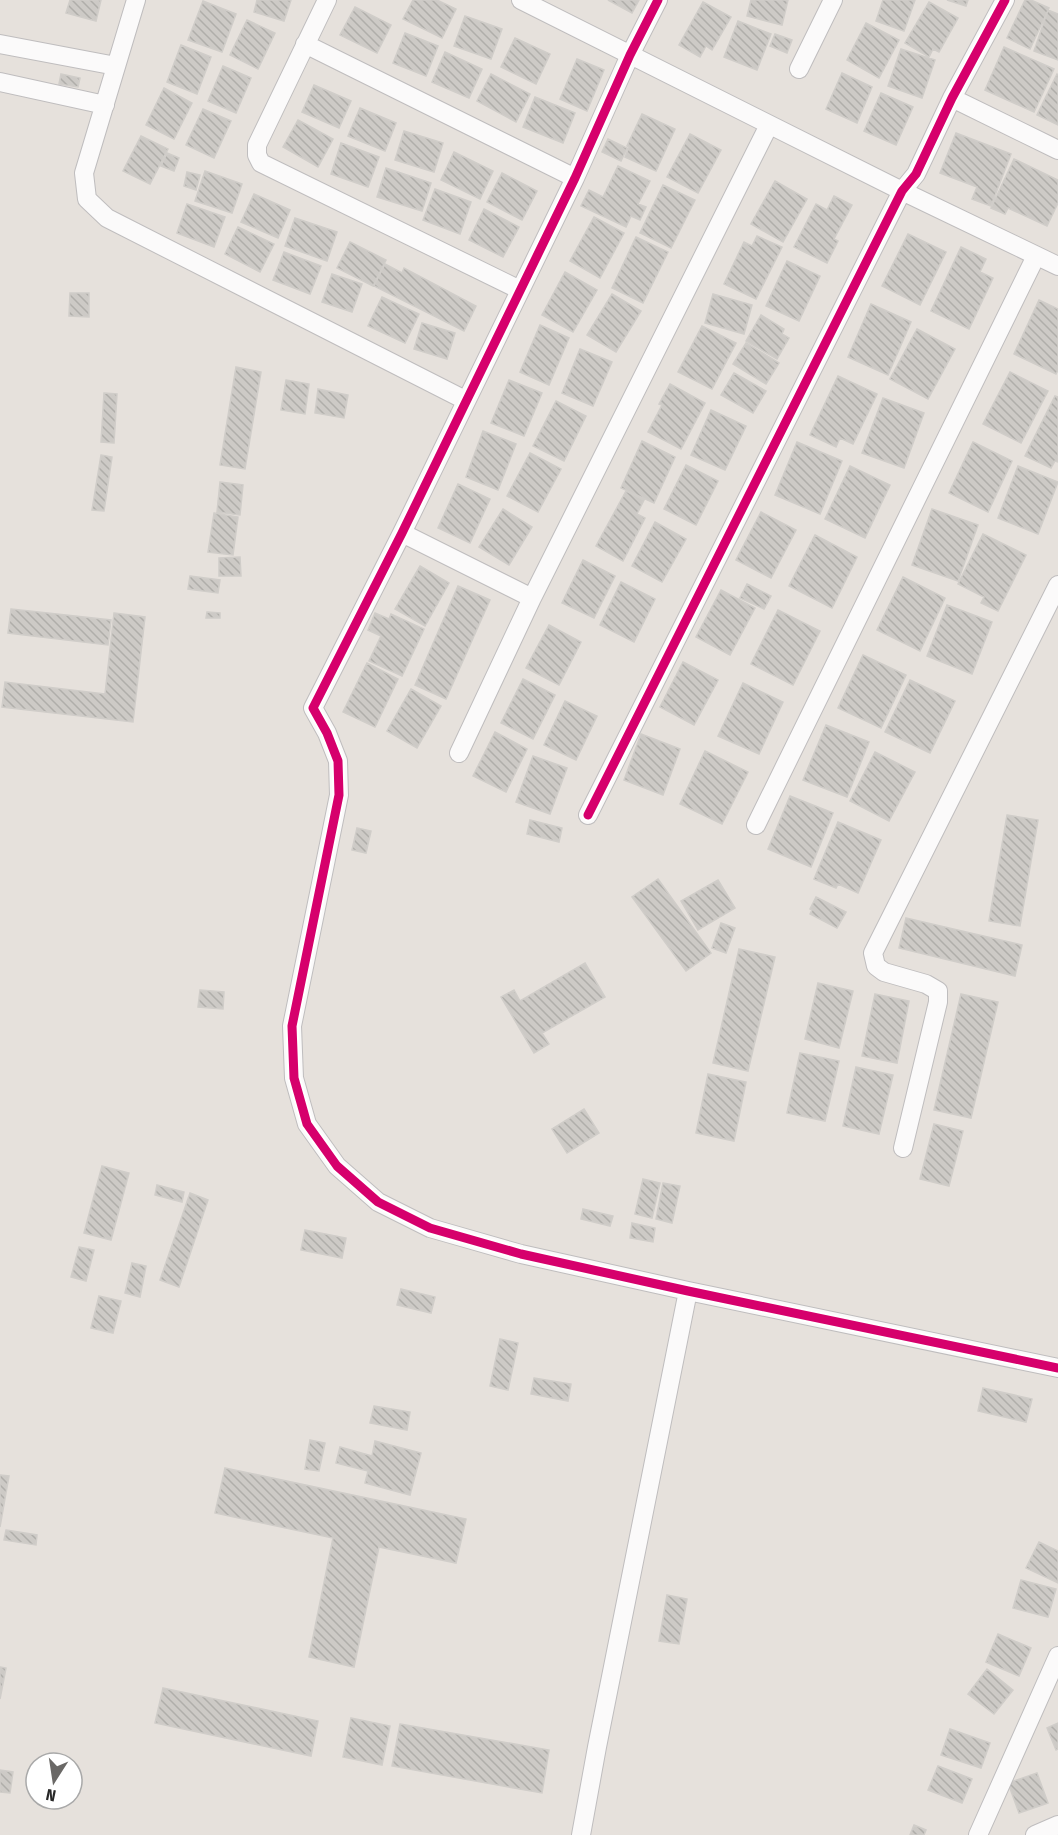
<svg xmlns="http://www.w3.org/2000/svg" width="1058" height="1835" font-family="'Fira Sans Condensed',sans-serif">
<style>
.building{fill:url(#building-back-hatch);stroke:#d0cdc9;stroke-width:1.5}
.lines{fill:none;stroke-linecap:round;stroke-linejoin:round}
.minor-casing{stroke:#bfbdbe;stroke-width:20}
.minor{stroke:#fbfafa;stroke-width:18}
.cycleway-casing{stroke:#fff;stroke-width:13}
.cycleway{stroke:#d6006c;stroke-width:9}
</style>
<defs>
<pattern id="building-back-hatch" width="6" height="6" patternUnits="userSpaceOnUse" patternTransform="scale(1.5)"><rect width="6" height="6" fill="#cdcac6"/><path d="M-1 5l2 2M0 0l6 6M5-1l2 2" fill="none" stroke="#b0aeaa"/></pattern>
</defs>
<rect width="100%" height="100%" fill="#e6e1dc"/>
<!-- building -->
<path class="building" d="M70,0H101L96,21L66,13Z
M257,0H291L284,21L254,12Z
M413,0H437L456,9L442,38L403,19Z
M608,0H639L632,13Z
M751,0H788L782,25L747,16Z
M883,0H915L904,31L876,21Z
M947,0H968L966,6Z
M1025,0H1031L1049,8L1030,49L1007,38Z
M203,1L236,14L222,52L188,40Z
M703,2L731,17L712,50L706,46L700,57L679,45Z
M929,2L958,18L939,52L933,49L929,57L905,43Z
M355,7L391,25L377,53L340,35Z
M1048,10L1058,14V60L1034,51Z
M465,16L502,29L491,59L454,46Z
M247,20L275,33L258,69L230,55Z
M738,21L771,34L757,70L724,57Z
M866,23L899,40L879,78L847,60Z
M405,33L438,46L426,76L393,63Z
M775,34L792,40L787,53L770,46Z
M515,38L550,54L536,84L501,67Z
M181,45L211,57L197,94L167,82Z
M1004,47L1054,69L1034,112L985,90Z
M901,49L935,60L922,98L888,86Z
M445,52L482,69L469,98L432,82Z
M577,59L604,70L587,111L560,99Z
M223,66L251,78L236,113L208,101Z
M842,73L872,87L857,123L826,109Z
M61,74L80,78L78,87L59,84Z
M491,74L530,94L516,122L477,101Z
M1057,74L1058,75V125L1037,115Z
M314,85L351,101L339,128L302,112Z
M164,88L192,103L174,139L146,125Z
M881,93L913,107L896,145L864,131Z
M535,97L575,113L563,143L523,127Z
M360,108L396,123L385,151L348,136Z
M203,109L231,121L214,158L186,145Z
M642,114L675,129L656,171L625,157L629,147L627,146Z
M298,120L333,139L318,167L283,147Z
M404,131L443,143L434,172L395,160Z
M956,133L1011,154L991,206L972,199L977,187L940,173Z
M690,134L721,150L698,193L667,177Z
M141,136L168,149L150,184L123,171Z
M608,139L627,148L621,161L602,152Z
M341,143L379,157L368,187L331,174Z
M454,152L493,171L480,199L441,180Z
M167,153L179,158L174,171L161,166Z
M1014,159L1058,180V203L1047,226L1008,208L1005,214L991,208Z
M618,166L650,181L638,204L646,207L640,220L631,216L626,227L581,206L589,190L603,197Z
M386,168L431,183L422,211L377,197Z
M205,171L242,184L232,213L195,201Z
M187,172L200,175L196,190L184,186Z
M502,173L537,191L522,220L487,202Z
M775,181L807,199L783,242L751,224Z
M663,185L695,200L671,248L640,233Z
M435,189L471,202L460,234L423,220Z
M254,194L290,210L278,238L241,222Z
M834,196L852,205L834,239L838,241L827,263L794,247L816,204L827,210Z
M187,204L225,217L214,247L177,233Z
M484,209L519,227L503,257L469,240Z
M594,217L624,233L600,278L570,261Z
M295,218L337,232L327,261L285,246Z
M238,227L274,244L260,272L225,254Z
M908,234L946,252L920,305L882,286Z
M757,236L782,247L756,299L724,284L744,242L752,246Z
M636,237L668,252L643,303L612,288Z
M350,242L386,260L373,286L337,268Z
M961,247L986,259L980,272L993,278L969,329L931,311Z
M284,252L321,266L310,294L273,280Z
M787,261L820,276L799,321L766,306Z
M385,264L402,273L404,268L476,306L464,331L374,286Z
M565,272L597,290L573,332L542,315Z
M332,274L362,284L352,312L322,302Z
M70,293H89V317L69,316Z
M612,294L641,311L616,352L587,335Z
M713,294L752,305L744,334L705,323Z
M382,297L419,314L405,343L368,326Z
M1039,300L1058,309V370L1056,374L1014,354Z
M871,304L911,322L888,375L848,357Z
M761,315L784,329L782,334L789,338L777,359L746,341Z
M422,323L455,333L447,359L414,349Z
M540,325L569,338L549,385L520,372Z
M702,326L736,343L712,389L678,372Z
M917,329L955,349L928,399L890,379Z
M746,343L779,363L766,384L733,364Z
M580,349L612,362L593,406L562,393Z
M236,367L261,372L245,469L220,465Z
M1010,372L1048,391L1021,443L983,424Z
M734,373L766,391L753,413L721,395Z
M838,376L877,394L853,444L840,438L836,447L810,435Z
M286,380L309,384L305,414L281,410Z
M509,380L542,393L524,436L491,423Z
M670,384L705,403L681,449L648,432L662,405L659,404Z
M318,389L348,395L344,418L315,413Z
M104,393L117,394L114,443L101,442Z
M1055,396L1058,397V462L1055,461L1051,468L1025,456Z
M883,398L924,413L904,468L862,453Z
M556,401L586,416L564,461L533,446Z
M711,410L746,426L725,470L691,455Z
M483,431L516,444L498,490L466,477Z
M642,441L675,457L654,503L621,488Z
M797,442L842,461L820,514L775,495Z
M973,442L1012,461L988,512L949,493Z
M530,453L561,469L538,512L507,496Z
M101,455L112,457L104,511L92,510Z
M686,465L718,481L696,525L664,509Z
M850,466L890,485L865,538L825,519Z
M1018,466L1058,482L1038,534L998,518Z
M220,482L243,485L240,515L217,512Z
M458,484L490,499L470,543L438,528Z
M626,491L644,500L637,514L645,518L623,561L596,546Z
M503,509L532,527L509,565L479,547Z
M932,509L978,525L958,581L912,565Z
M761,512L796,530L771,578L736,560Z
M214,513L238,517L233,555L208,552Z
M655,522L686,539L662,582L632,566Z
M983,534L1026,555L998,611L981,603L984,597L958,584Z
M815,535L857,557L832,608L789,586Z
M240,557L241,576H219V558Z
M583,560L615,576L594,618L562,603Z
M420,566L449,583L425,626L395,609Z
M190,576L220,580L218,593L188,589Z
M903,577L945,598L920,651L877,630Z
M621,582L655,599L634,642L600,625Z
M747,584L771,596L764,609L740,598Z
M458,586L490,600L446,699L415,685Z
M721,590L755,608L730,655L696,637Z
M947,605L992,622L972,674L927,656Z
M11,609L111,620L108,645L8,633Z
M778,610L820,631L793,685L751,664Z
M207,612L220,613V618H206Z
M114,613L145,617L133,722L2,707L5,682L105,694Z
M375,613L389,619L391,614L424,629L402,676L369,661L381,636L368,630Z
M549,625L581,642L559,685L526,668Z
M863,655L906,675L881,728L838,708Z
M683,662L718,680L694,725L660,707Z
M367,663L398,679L375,727L343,712Z
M523,679L555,695L533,739L501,723Z
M910,680L955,701L930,753L885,732Z
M743,683L783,702L759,754L718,736Z
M411,689L441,706L417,748L387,731Z
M565,701L597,716L576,760L544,745Z
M826,725L869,742L847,797L803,780Z
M495,732L527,749L506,792L473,776Z
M641,734L680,749L663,795L624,780Z
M705,751L748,772L722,824L680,804Z
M875,752L915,772L889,821L850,801Z
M533,756L567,768L550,814L516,802Z
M790,796L833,813L811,867L768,849Z
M1007,815L1038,820L1020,926L989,921Z
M530,820L562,828L559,842L527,834Z
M838,822L881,840L858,893L838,884L836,888L814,879Z
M357,828L371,831L366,853L352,850Z
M658,879L711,953L686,971L632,897Z
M718,880L735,908L698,930L681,901Z
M816,897L846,912L837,928L810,914L812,910L810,909Z
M906,918L1022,945L1015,976L899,948Z
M721,923L735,928L726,953L712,948Z
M739,949L775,957L748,1071L713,1063Z
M585,963L605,997L542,1033L549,1044L534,1053L501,997L514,990L520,1001Z
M818,983L853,991L839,1048L805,1039Z
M200,990L224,992L223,1009L198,1007Z
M875,994L909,1001L897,1063L862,1056Z
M961,994L998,1002L971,1118L934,1110Z
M800,1053L839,1061L825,1121L787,1113Z
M856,1067L893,1075L879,1134L843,1126Z
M708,1074L746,1082L734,1141L696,1133Z
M584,1109L599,1133L567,1153L552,1129Z
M934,1124L963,1131L949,1186L920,1179Z
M102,1166L129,1173L111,1240L84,1233Z
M643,1179L660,1183L652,1218L635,1214Z
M663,1183L680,1186L672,1223L656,1219Z
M157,1185L184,1192L182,1202L155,1195Z
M190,1193L208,1200L179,1287L160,1280Z
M583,1209L613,1216L610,1226L581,1219Z
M632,1223L655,1228L653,1242L630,1238Z
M305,1230L346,1238L342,1258L301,1250Z
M79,1247L94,1250L86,1281L71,1277Z
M132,1263L146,1266L140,1297L125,1293Z
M401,1289L435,1297L431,1313L397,1305Z
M99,1296L121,1301L113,1333L91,1328Z
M500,1339L518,1343L508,1390L490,1386Z
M534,1378L571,1384L568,1401L531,1394Z
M983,1388L1032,1399L1026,1422L978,1411Z
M374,1406L410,1412L407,1430L370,1423Z
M310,1440L325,1443L319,1471L305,1469Z
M375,1441L421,1453L410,1495L365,1483L368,1471L336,1463L340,1447L372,1456Z
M225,1468L466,1519L456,1563L379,1547L354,1667L309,1657L333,1538L215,1513Z
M0,1475L9,1476L0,1527Z
M6,1530L37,1535L36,1545L4,1540Z
M1039,1542L1058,1551V1583L1026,1568Z
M1021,1580L1056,1589L1048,1617L1013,1608Z
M667,1595L687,1599L679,1644L659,1641Z
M998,1634L1031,1648L1019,1676L986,1662Z
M0,1667L6,1668L0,1699Z
M987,1669L1013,1690L994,1714L968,1694Z
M163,1688L318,1721L311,1756L155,1723Z
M351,1718L390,1726L382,1765L343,1757Z
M1058,1723V1749L1056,1750L1047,1728Z
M400,1724L549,1750L542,1793L392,1766Z
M950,1729L990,1743L981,1768L941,1755Z
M938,1766L972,1779L962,1803L928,1790Z
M0,1770L13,1772L10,1793L0,1792Z
M1037,1773L1048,1803L1019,1813L1008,1783Z
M914,1825L926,1830L924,1835H910Z"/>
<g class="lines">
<!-- minor casing -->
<g class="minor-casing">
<path id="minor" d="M136,0L84,173L87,199L107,218L465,400
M327,0L257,145V155L261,163L520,290
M521,0L902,191L1058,266
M658,0L630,55L575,178L402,533L313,708L327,733L338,761L339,795L292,1026L294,1078L307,1124L337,1166L378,1202L430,1228L521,1254L688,1291L1058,1368
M0,44L116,66
M305,44L575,178
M799,69L833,0
M0,82L105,105
M952,98L1058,150
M402,533L532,598
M459,753L532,598L769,125
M588,815L902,191L916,174L952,98L1005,0
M756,825L1036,256
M903,1148L938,1002V991L926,984L884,972L876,966L873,953L1058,585
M581,1835L597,1747L688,1291
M978,1835L1058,1656
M1035,1835L1058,1825"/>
</g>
<!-- minor -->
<use href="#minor" class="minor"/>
<!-- cycleway casing -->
<g class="cycleway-casing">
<path id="cycleway" d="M658,0L630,55L575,178L402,533L313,708L327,733L338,761L339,795L292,1026L294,1078L307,1124L337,1166L378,1202L430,1228L521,1254L688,1291L1058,1368
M588,815L902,191L916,174L952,98L1005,0"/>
</g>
<!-- cycleway -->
<use href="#cycleway" class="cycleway"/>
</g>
<!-- north arrow -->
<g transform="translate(54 1781) rotate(192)"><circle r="28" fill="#ffffff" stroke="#a9a9a9" stroke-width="1.5"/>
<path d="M0-4.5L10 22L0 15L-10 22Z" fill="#6a6866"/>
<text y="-9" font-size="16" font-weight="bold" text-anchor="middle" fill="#272727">N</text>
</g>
</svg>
